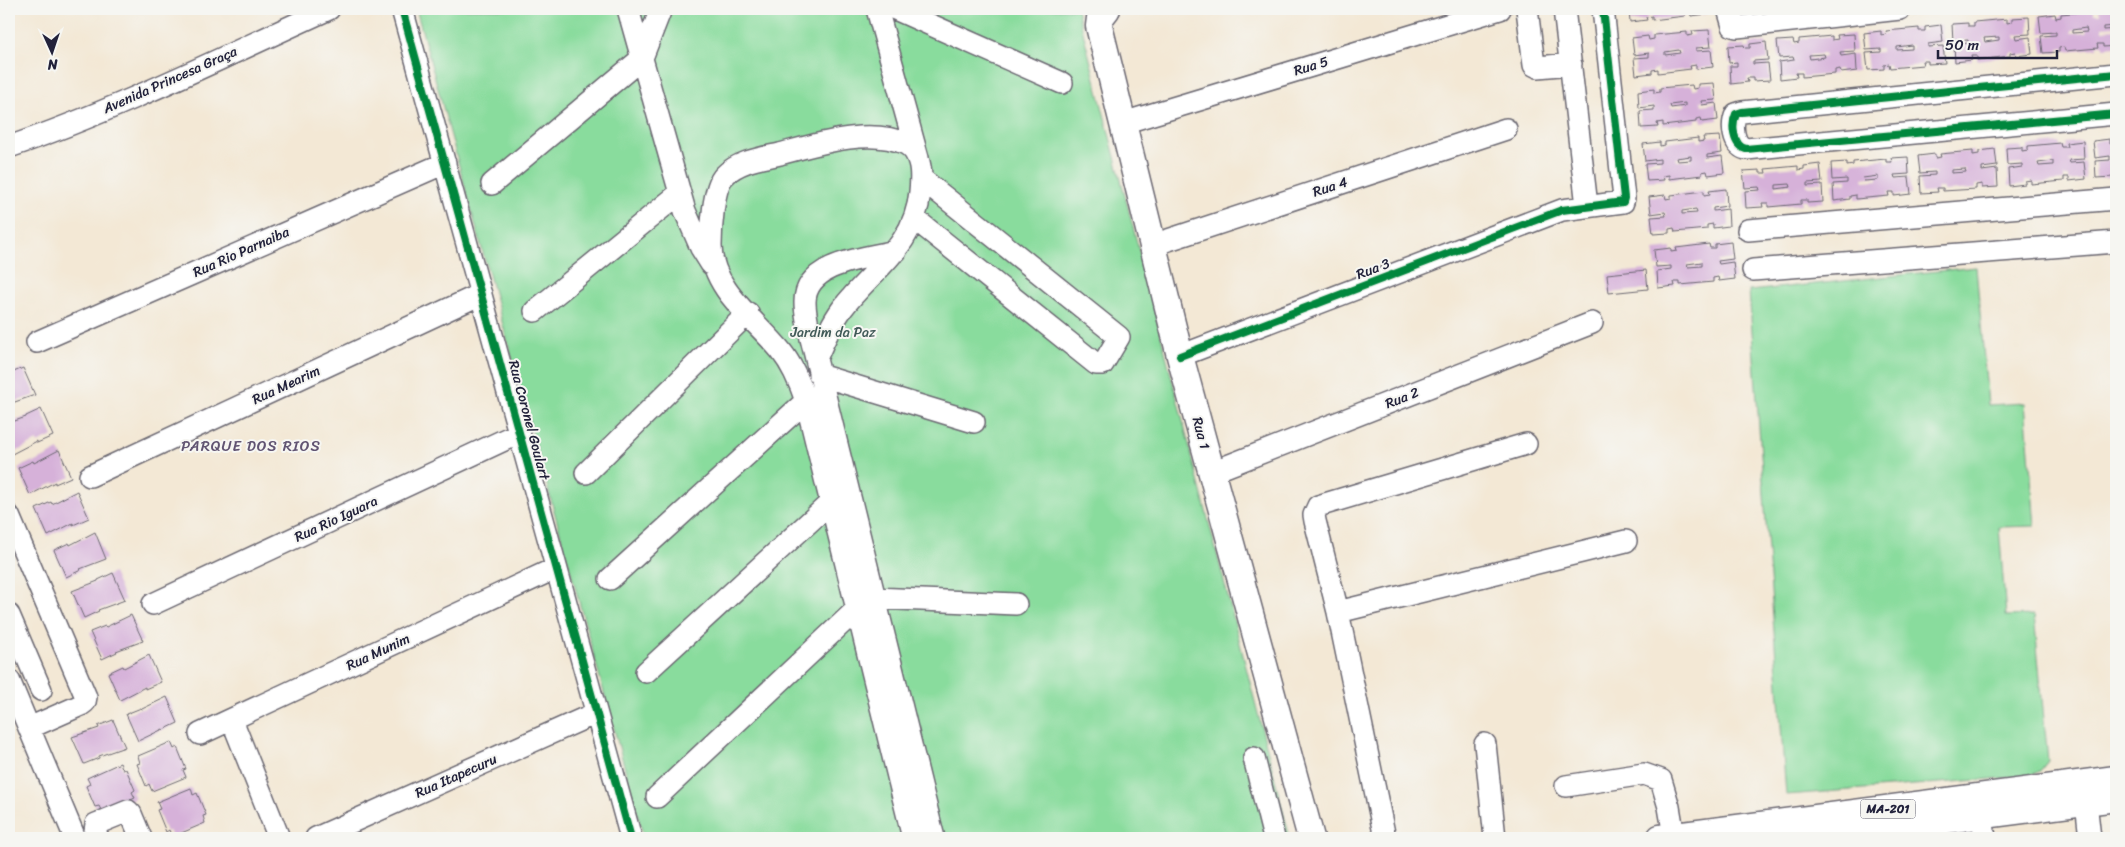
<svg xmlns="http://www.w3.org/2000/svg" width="2125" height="847" font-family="Sriracha,sans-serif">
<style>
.green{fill:#89dc9d;stroke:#567f6c}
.building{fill:#d6b1d9;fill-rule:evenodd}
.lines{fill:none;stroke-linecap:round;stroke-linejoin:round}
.minor-casing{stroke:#6b6771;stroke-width:24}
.major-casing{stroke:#6b6771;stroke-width:29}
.minor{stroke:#fff;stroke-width:21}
.major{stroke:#fff;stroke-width:26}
.cycleway-casing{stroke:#f6f6f2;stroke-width:11}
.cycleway{stroke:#00873e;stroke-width:8}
.labels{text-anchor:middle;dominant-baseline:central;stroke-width:4;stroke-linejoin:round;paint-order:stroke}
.shield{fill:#f6f6f2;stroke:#626272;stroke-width:1}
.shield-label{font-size:12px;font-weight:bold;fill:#22223b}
.street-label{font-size:14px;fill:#22223b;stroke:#f6f6f2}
.park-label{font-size:14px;fill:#415a58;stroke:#f6f6f2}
.neighbourhood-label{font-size:15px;letter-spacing:1px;fill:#615472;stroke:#f6f6f2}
</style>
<rect width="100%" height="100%" fill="#f6f6f2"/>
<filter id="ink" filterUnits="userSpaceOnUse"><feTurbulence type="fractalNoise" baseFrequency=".02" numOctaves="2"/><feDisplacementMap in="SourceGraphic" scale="10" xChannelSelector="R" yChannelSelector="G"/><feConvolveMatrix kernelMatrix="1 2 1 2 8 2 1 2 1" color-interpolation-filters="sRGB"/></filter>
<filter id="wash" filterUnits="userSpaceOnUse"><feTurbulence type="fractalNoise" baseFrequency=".0096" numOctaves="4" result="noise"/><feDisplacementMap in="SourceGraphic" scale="20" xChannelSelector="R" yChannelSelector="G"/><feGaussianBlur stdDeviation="1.12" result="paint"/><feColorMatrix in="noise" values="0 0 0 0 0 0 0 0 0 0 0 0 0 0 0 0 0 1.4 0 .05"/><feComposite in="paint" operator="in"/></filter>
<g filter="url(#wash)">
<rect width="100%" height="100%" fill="#f3e8d5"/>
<!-- green -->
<path class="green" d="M416,9H1077L1290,838H644Z
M1976,267L1988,405L2025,403L2035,526L1999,527L2006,616L2034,615L2048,761L2040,771L2029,776L1786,795L1749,291Z"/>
<g id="blocks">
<!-- building -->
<path class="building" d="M1629,9H1706L1707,14L1691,16L1690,12L1685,13V16L1652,20V16L1646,17L1647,20L1630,22Z
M2116,9V26L2103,27V30L2116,29V46L2103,47V44H2097L2098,48L2065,51L2064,47L2059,48V52L2043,53L2041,36L2056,35V32L2041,33L2039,16L2055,14L2056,18L2061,17V14L2094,11V14H2100L2099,10ZM2086,28L2087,32L2072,33V30Z
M2029,17L2030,34L2015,35L2016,39L2030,37L2032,54L2016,56L2015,52L2010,53V56L1977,60V56H1971L1972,60L1955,62L1954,45L1968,43V40L1953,41L1952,24L1968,23V26H1974V22L2007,19V23L2012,22V18ZM1999,37V40L1985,42L1984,38Z
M1941,25L1943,42L1928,44V47L1943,46L1945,63L1928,64V61H1922L1923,65L1890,68L1889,64L1884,65V69L1868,70L1866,53L1881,52V49L1866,50L1864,33L1881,31V35L1887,34L1886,31L1919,28V31H1925V27ZM1912,45V49L1897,50V47Z
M1709,30L1711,47L1696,48V51L1711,50L1713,67L1696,69V65L1690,66L1691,69L1658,73V69L1652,70V73L1636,75L1634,58L1649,57V53L1634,55L1632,38L1648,36L1649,40L1654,39V35L1687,32V36L1693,35L1692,31ZM1679,50L1680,53L1665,55V52Z
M1854,34L1855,51L1840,52L1841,56L1856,54L1857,71L1841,73L1840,69L1835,70V74L1802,77V73H1796L1797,77L1780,79L1779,62L1794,60L1793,57L1779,58L1777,41L1793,40L1794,44L1799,43V39L1832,36V40L1838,39L1837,35ZM1824,54L1825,57L1810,59L1809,55Z
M1766,42L1768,60L1753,61V64L1768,63L1770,80L1753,81V78H1747L1748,82L1731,84L1730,66H1737V62L1729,63L1728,46L1744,45L1745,48H1750V44Z
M1714,83L1716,100L1701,101L1702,105L1716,103L1718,120L1702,122L1701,118L1696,119V122L1663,126V122L1657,123L1658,127L1641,128L1640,111L1654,110V106L1639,108L1638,91L1654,89V93L1660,92V88L1692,85L1693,89L1698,88V84ZM1685,103V106L1671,108L1670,105Z
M1720,136L1722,153L1707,155V158L1722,156L1724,173L1708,175L1707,171L1702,172V175L1669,179V175L1663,176L1664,180L1647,181L1645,164L1660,163V159L1645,161L1643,144L1660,142V146L1665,145V142L1698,138V142L1704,141L1703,137ZM1691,156V160L1677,161L1676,158Z
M2110,139V143H2116V173H2113V177L2096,178L2095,161L2110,160V156L2095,158L2093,141Z
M2083,141L2084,159L2069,160L2070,163L2084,162L2086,179L2069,181V177H2064V181L2031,184V180L2025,181V184L2009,186L2008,169L2022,167V164L2007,165L2006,148L2022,147V151L2028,150V146L2060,143L2061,147H2067L2066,143ZM2053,161V165L2039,166L2038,163Z
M1995,149L1997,166L1982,168V171L1997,169L1998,187L1982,188V184L1976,185V189L1943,191V188H1937L1938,192L1921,193L1920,176L1935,175V172L1920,173L1918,156L1935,154V158L1941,157L1940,154L1973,151V155L1979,154V151ZM1965,169L1966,172L1951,173V170Z
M1908,157L1909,174L1894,175L1895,178L1909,177L1911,194L1894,196V192H1888L1889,196L1856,199V195L1850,196V199L1834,201L1833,184L1847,183V179L1832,180L1831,163L1847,162V166L1853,165V162L1886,159V162H1892L1891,158ZM1878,176V180L1864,181L1863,178Z
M1820,164L1822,182L1807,183V186L1822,185L1823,202L1807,203V200H1801V204L1768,207V203H1762L1763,207L1746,208L1745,191L1760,190L1759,187L1745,188L1743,171L1760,170V173H1766L1765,169L1798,166V170L1804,169V166ZM1790,184L1791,187L1776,189V185Z
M1726,189L1727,206L1713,208V211L1728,209L1729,226L1713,228V224L1707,225V229L1675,232L1674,228L1669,229V233L1653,234L1651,217L1666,216L1665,212L1651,214L1649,197L1665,195L1666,199L1671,198V195L1704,191V195L1710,194L1709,191ZM1696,209L1697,213L1682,214V211Z
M1731,242L1733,259L1718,261L1719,264L1733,262L1735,279L1719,281L1718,277L1713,278V282L1680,285V282H1674L1675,286L1658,288L1657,271L1671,269V266L1656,267L1654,250L1671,248V252L1677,251L1676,248L1709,244L1710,248H1715V244ZM1702,262V266L1688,267L1687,264Z
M1646,270L1648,289L1609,293L1607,274Z
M23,368L35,395L9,404V374Z
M41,409L53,436L37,443V441L12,454L9,446V423L26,417V416Z
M59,450L71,477L55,484V482L30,495L18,468L33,461L34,463Z
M77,491L89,518L73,525V523L48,536L36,509L51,502L52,504Z
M95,532L106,559L80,569L81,570L66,577L54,550L69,543L70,545Z
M113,573L125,600L98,610L99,611L84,618L72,591L98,581V580Z
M131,615L143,641L116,651L117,652L102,659L90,632L105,626L106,627Z
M149,655L161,682L145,689V687L120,700L108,673L123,666L124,668Z
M167,697L178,723L163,730V729L138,741L126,714L141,708L142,709Z
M113,720L125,747L99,756V758L84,764L72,737L99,728L98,726Z
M171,742L174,749L177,747L186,769L183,770L186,777L152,791L149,784L146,786L137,764L140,763L138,756Z
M120,763L123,770L126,769L135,790L132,792L135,798L102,812L99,806L95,807L86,786L90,784L87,778Z
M191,788L193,795L197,793L206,815L203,816L205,823L172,837L169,830L166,832L157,810L160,809L157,802Z"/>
</g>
</g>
<g filter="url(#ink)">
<use href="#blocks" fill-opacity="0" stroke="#6b6771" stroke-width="1"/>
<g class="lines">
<!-- minor casing -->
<g class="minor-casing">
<path id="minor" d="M402,9L631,838
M628,9L685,211L701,248L711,264
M877,9L918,158
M895,9L1062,83
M1527,9L1534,65L1538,67L1571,64
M1564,9L1587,206
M1728,9L1733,26L1737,27L1900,9
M2116,74L1742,112L1736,114C1731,125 1733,146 1746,149L2116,114
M1123,123L1500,9
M9,147C117,110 225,56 329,9
M492,184L642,58L661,9
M915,219L1096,364H1103L1119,337L922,179
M1748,230L2116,199
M1153,245L1506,129
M1753,270L2116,242
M535,311L680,193
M37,342L445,163
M1180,356L1562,210L1623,202L1624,198L1603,9
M816,359C812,341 805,320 805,302C805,262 867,258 896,251
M819,375L974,422
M1212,472L1592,323
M586,473L748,313
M90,476L481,294
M9,516L86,697L85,702L81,705L29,728
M610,579L806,401
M874,598L1016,604
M153,604L519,433
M1338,612L1626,541
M9,615L41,690
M646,672L830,503
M9,680L75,838
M232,720L279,838
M200,734L556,568
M1485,744L1495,838
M1254,758L1274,838
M1566,786L1644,774L1661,780L1669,807L1674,836
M657,797L856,610
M2086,802L2090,838
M1982,816L1985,838
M98,838L95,831L96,824L128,811L131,814L141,838
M316,838L596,713
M913,838L806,401C800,383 793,366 781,351C756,320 711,289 711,246C711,230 713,187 724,176C738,161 762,158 780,154C817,144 870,127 906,144C914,148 917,155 919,162C922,172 921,182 920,192C915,247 872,269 842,309C831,324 823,342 816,359L934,838
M1385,838L1338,612L1315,521L1314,515L1318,506L1526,444"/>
</g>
<!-- major casing -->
<g class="major-casing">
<path id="major" d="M1107,9L1100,18L1099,26L1180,356L1311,838
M1660,838L2116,779
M1807,838L2116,798"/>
</g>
<!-- minor -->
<use href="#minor" class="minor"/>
<!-- major -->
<use href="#major" class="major"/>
<!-- cycleway casing -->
<g class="cycleway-casing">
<path id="cycleway" d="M402,9L631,838
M2116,74L1742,112L1736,114C1731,125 1733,146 1746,149L2116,114
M1180,356L1562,210L1623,202L1624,198L1603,9"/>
</g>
<!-- cycleway -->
<use href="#cycleway" class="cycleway"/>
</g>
</g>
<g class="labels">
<!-- shield labels -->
<rect class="shield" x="1860.5" y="799.5" width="55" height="19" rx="4"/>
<g class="shield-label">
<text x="1888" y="809">MA-201</text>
</g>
<!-- street labels -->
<g class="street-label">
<text transform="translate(1311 66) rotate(-17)">Rua 5</text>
<text transform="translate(170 80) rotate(-24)">Avenida Princesa Graça</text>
<text transform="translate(1330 187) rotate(-18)">Rua 4</text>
<text transform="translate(241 252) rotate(-24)">Rua Rio Parnaiba</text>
<text transform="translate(1373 269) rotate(-21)">Rua 3</text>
<text transform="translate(286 385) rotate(-25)">Rua Mearim</text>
<text transform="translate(1402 398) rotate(-21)">Rua 2</text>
<text transform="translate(529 420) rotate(75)">Rua Coronel Goulart</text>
<text transform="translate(1201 433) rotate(75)">Rua 1</text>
<text transform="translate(336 519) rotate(-25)">Rua Rio Iguara</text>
<text transform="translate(378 652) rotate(-25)">Rua Munim</text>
<text transform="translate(456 776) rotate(-24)">Rua Itapecuru</text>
</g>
<!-- park labels -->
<g class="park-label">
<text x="833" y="332">Jardim da Paz</text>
</g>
<!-- neighbourhood labels -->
<g class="neighbourhood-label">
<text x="251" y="446">PARQUE DOS RIOS</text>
</g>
</g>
<!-- margin -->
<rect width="2125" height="847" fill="none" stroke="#f6f6f2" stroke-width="30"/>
<!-- north arrow -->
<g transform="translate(52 52) rotate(177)" stroke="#f6f6f2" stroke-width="4" paint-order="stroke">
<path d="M0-4L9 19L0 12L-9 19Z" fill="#22223b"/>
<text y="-8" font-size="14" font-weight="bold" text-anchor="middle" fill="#22223b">N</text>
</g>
<!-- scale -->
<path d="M1938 50v8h119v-8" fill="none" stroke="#22223b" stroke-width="2.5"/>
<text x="1945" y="50" font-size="15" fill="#22223b" stroke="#f6f6f2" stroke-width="4" paint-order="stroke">50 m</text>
</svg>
